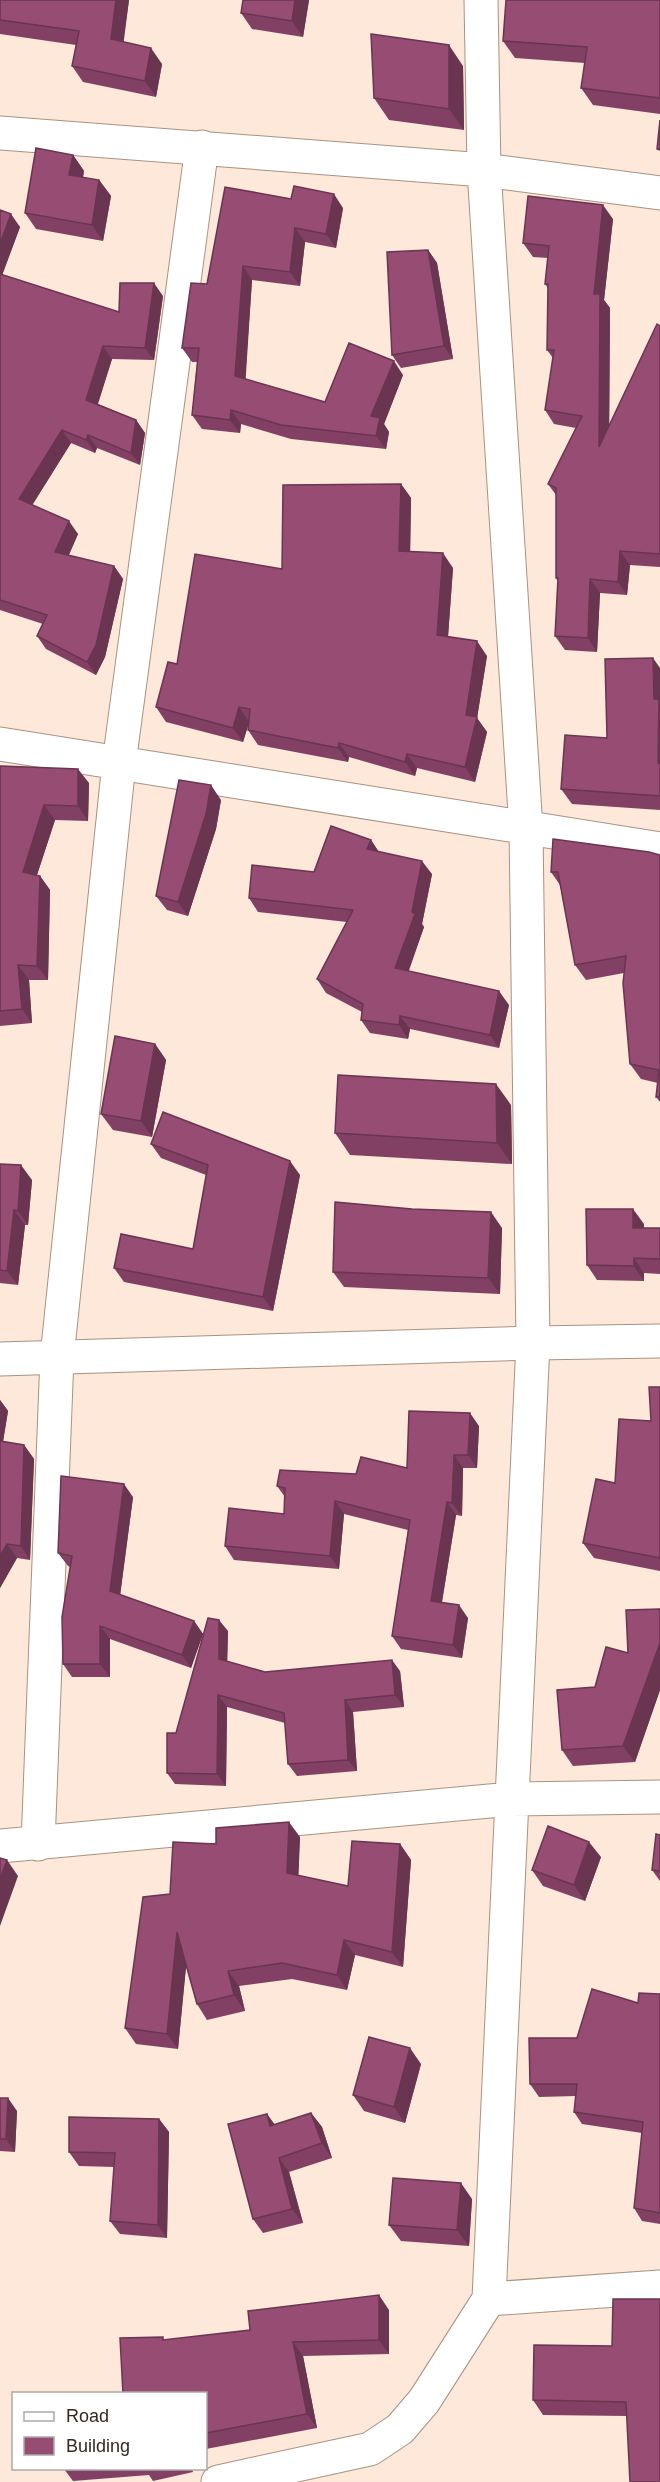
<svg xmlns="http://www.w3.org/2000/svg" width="660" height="2482" font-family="Helvetica,sans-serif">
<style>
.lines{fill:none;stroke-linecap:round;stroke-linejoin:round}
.minor-casing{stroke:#a99280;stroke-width:35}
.tertiary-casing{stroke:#a99280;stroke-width:35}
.minor{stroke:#fff;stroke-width:33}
.tertiary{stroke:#fff;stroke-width:33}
.wall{fill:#824164}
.shaded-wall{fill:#6a3551}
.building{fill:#974c74;stroke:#6a3551;stroke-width:1.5}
</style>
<rect width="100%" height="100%" fill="#fde8d9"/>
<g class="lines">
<!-- minor casing -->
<g class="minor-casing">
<path id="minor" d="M0,133L484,170L660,193
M0,744L660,849
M38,1844L57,1357L119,763L202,147
M0,1846L512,1799L660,1797
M489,2299L660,2287
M218,2482L370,2449L400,2429L424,2401L489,2299L533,1343L526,829L484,170L481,0"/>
</g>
<!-- tertiary casing -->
<g class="tertiary-casing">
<path id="tertiary" d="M0,1359L533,1343L660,1341"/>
</g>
<!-- minor -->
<use href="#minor" class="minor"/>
<!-- tertiary -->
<use href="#tertiary" class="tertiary"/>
</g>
<!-- wall -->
<path class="wall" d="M0,0H129L123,42L162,64L156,97L83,82L72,66L76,45L0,34Z
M309,0L303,37L252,29L241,13Z
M660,0V114L593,105L581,88L585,63L515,58L503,41Z
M463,66L464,130L389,120L374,98Z
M73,155L84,171L83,178L99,180L111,196L103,241L36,229L25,213Z
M225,187L343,208L336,248L305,242L300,286L252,280L245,379L325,402L403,375L384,424L389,432L386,449L291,439L241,424L240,433L202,429L192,415L197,362H192L182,348L207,284Z
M0,210L20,227L2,275L119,312L163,296L154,360L112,359L98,404L136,420L145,433L140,465L97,448L95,453L71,443L32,505L78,534L69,555L114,566L123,579L105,657L96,675L46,649L37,636L43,624L0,610Z
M613,219L604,300L610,308L609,426L660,326V567L630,565L627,595L600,593L597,652L565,650L555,636L558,581L556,578V495L548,484L576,428L554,424L545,410L553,358L547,350L548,288L545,284L548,258L533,257L523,243Z
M428,250L437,263L453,359L401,368L392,355Z
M401,484L411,498L410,551L453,568L448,637L487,656L477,718L487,732L475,782L417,768L415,776L349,757L348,762L258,745L248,730L249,723L243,742L166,722L156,707L177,664L282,569Z
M660,668V810L572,804L561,789L607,738Z
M0,766L89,783L88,821L55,820L37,875L40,876L50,890L48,980H29L32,1023L0,1026Z
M221,800L216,829L188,916L167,910L156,896Z
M371,840L379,852L432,874L422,924L424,927L408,971L509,1005L499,1048L410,1029L408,1039L370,1033L361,1020L362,1012L326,993L317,979L347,922L258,912L249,898L314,872Z
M660,855V1102L656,1097L658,1083L641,1079L630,1064L624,973L586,980L575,965L560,885L551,872Z
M155,1044L166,1060L152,1137L113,1130L101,1114Z
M511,1105L512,1164L350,1155L335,1133Z
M151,1144L300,1175L273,1311L124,1282L114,1268L193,1249L206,1175L161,1158Z
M0,1164L32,1180L28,1225H25L18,1285L0,1283Z
M644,1224V1228H660V1274L644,1273V1281L597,1280L587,1265Z
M502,1228L500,1294L344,1287L333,1272Z
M660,1387V1571L594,1558L583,1543L615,1483L651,1421Z
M0,1400L8,1411L3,1442L24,1445L34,1459L30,1560L17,1558L0,1588Z
M479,1426L477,1468H463L462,1516L456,1515L442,1602L468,1618L462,1658L401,1649L392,1636L408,1530L344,1514L339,1569L234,1560L225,1546L284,1514L285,1497L277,1486L356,1474L407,1468Z
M133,1497L120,1595L194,1621L203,1634L191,1668L110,1639V1677H72L63,1664L70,1567L68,1566L58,1553Z
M660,1609V1690L635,1762L573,1766L562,1750L595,1687L628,1653Z
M228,1631L227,1662L265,1672L400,1671L404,1707L353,1712L357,1771L297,1776L288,1764L285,1723L227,1707L226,1786L175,1784L167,1773L176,1733Z
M660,1835V1881L652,1870Z
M300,1837L298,1875L348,1886L400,1844L411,1860L403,1967L355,1955L347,1990L292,1979L239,1986L245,2011L207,2020L197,2004L186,1966L178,2049L136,2044L125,2028L170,1894L216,1844Z
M601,1857L585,1901L543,1886L532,1870Z
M660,1994V2224L642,2221L634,2208L642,2133L582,2124L574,2112L576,2096L539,2097L530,2084L577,2038L638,2003Z
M421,2064L405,2123L364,2111L353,2095Z
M0,2098L17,2111L15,2152L0,2151Z
M311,2113L322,2127L332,2158L289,2172L303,2223L263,2233L253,2219L267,2114L275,2125Z
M159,2119L169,2132L167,2238L120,2234L110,2221L114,2167L79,2166L69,2152Z
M472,2199L469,2246L401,2241L389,2225Z
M660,2299L627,2416L543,2415L533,2400L612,2346Z
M389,2310V2354L303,2356L317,2428L206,2449V2394H123L165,2340L250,2330Z
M64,2469H192L193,2472L153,2481L149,2475L73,2481Z"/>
<!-- shaded-wall -->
<path class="shaded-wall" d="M116,0H129L122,55L111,39Z
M295,0H309L303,37L292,21Z
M449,45L463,66L464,130L449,109Z
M151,48L162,64L156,97L145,81Z
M73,155L84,171L80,191L69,175Z
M99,180L111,196L103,241L92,225Z
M334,194L343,208L336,248L326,234Z
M603,205L613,219L604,300L610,308L609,461L599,447L594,294Z
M11,214L20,227L0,281V244Z
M295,228L305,242L300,286L290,272Z
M428,250L437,263L453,359L444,346Z
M243,266L252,280L245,389L235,376Z
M154,283L163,296L154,360L145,348Z
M103,346L112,359L95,412L86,400Z
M394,361L403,375L384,424L389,432L386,449L376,436L371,416Z
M231,410L241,424L240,433L230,420Z
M136,420L145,433L140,465L131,453Z
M62,430L71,443L28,512L19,499Z
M88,435L97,448L95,453L86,440Z
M401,484L411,498L410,565L399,551Z
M69,521L78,534L64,565L55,552Z
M620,551L630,565L627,595L618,582Z
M443,553L453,568L447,650L437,635Z
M114,566L123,579L105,657L96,675L87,662Z
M590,579L600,593L597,652L588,638Z
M477,641L487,656L477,718L487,732L475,782L465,767L466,715Z
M653,658L660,668V766L658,763L654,699Z
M239,707L249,722L243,742L233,728Z
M339,743L349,757L348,762L338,748Z
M407,754L417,768L415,776L405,762Z
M78,769L89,783L88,821L78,806Z
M211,785L221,800L216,829L188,916L178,902Z
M44,805L55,820L33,887L23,872Z
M371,840L380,854L367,849Z
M422,861L432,874L422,924L424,927L405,982L395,968L412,912Z
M40,876L50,890L48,980L37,966Z
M18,965L29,980L32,1023L22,1009Z
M499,991L509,1005L499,1048L490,1035Z
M400,1016L410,1029L408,1039L399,1025Z
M155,1044L166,1060L152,1137L141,1121Z
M496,1084L511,1105L512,1164L497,1143Z
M290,1161L300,1175L273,1311L263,1297Z
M21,1165L32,1180L28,1225L18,1211Z
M633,1209L644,1224V1243L633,1228Z
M14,1210L25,1225L18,1285L7,1271Z
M491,1212L502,1228L500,1294L488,1278Z
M634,1258L644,1273V1281L634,1266Z
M0,1400L8,1411L1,1453L0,1452Z
M470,1413L479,1426L477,1468L468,1455Z
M24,1445L34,1459L30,1560L21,1546Z
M454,1455L463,1468L462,1516L452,1503Z
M124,1484L133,1497L119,1604L110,1591Z
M335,1501L344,1514L339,1569L330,1556Z
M447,1502L456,1515L440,1614L431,1601Z
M7,1544L17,1558L0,1588V1556Z
M459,1605L468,1618L462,1658L453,1645Z
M219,1620L228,1631L227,1671L219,1659Z
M194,1621L203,1634L191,1668L182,1655Z
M100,1626L110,1639V1677L100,1664Z
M660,1643V1690L635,1762L623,1746Z
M392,1660L400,1671L404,1707L395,1695Z
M218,1695L227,1707L226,1786L217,1774Z
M345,1700L353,1712L357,1771L348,1760Z
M289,1822L300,1837L298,1888L287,1873Z
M589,1842L601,1857L585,1901L574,1885Z
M400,1844L411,1860L403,1967L392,1952Z
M7,1860L18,1876L0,1926V1879Z
M177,1932L188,1947L178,2049L167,2034Z
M344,1940L355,1955L347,1990L337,1975Z
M228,1971L239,1986L245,2011L234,1995Z
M410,2048L421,2064L405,2123L394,2107Z
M8,2098L17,2111L15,2152L6,2139Z
M311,2113L322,2127L332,2158L322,2143Z
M267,2114L277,2128L270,2126Z
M159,2119L169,2132L167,2238L158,2225Z
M279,2158L289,2172L303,2223L292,2209Z
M461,2183L472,2199L469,2246L457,2230Z
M379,2295L389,2310V2354L379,2340Z
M293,2342L303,2356L317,2428L307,2414Z"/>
<!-- building -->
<path class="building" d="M0,0H116L111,39L151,48L145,81L72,66L79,31L0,20Z
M243,0H295L292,21L241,13Z
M506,0H660V98L581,88L587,47L503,41Z
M371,34L449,45V109L374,98Z
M660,120V150L657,149Z
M36,148L73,155L69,175L99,180L92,225L25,213Z
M294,186L334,194L326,234L295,228L290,272L243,266L235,376L325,402L349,343L394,361L371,416L380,418L376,436L281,425L231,410L230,420L192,415L199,348H182L191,283L207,284L225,187L291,199Z
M528,196L603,205L594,294H600L599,447L657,324L660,326V554L620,551L618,582L590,579L588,638L555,636L558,578H556V488L548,484L582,416L545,410L554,350H547L548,284H545L549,246L523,243Z
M0,210L11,214L0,244Z
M428,250L444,346L392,355L387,252Z
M0,274L119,312L120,283H154L145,348L103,346L86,400L136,420L131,453L88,435L86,440L62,430L19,499L69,521L55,552L114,566L96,645L87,662L37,636L47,615L0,600Z
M401,484L399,551L443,553L437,635L477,641L466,715L477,717L465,767L407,754L405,762L339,743L338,748L248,730L250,709L239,707L233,728L156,707L168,662L177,664L195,554L282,569L283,485Z
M653,658L654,699H659L658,763H660V796L561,789L565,735L607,738L605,659Z
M0,766L78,769V806L44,805L23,872L40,876L37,966L18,965L22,1009L0,1011Z
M179,780L211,785L206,814L178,902L156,896Z
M331,826L371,840L367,849L422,861L412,912L415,914L395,968L499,991L490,1035L400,1016L399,1025L361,1020L363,1004L317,979L353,910L249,898L252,865L314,872Z
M553,839L649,852L660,855V1097H656L659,1070L630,1064L623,983L626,956L575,965L558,872H551Z
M115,1036L155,1044L141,1121L101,1114Z
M338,1075L496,1084L497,1143L335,1133Z
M163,1112L290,1161L263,1297L114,1268L121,1234L193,1249L208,1165L151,1144Z
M0,1164L21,1165L18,1211L14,1210L7,1271L0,1270Z
M335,1202L412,1209L491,1212L488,1278L333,1272Z
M586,1209H633V1228H660V1259L634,1258V1266L587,1265Z
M649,1387H660V1558L583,1543L596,1479L615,1483L619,1419L651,1421Z
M409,1411L470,1413L468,1455H454L452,1503L447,1502L431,1601L459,1605L453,1645L392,1636L410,1520L335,1501L330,1556L225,1546L229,1508L284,1514L285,1488L277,1486L280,1470L356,1474L361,1457L407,1468Z
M0,1441L24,1445L21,1546L7,1544L0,1556Z
M61,1476L124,1484L110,1591L194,1621L182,1655L100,1626V1664H63L62,1617L72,1556L58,1553Z
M660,1609V1643L623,1746L562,1750L557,1690L595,1687L606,1647L628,1653L626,1610Z
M208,1618L219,1620V1659L265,1672L392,1660L395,1695L345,1700L348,1760L288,1764L284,1713L218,1695L217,1774L167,1773V1733H176Z
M289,1822L287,1873L348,1886L352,1841L400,1844L392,1952L344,1940L337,1975L282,1963L228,1971L234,1995L197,2004L177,1932L167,2034L125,2028L143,1897L170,1894L173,1842L216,1844V1828Z
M548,1826L589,1842L574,1885L532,1870Z
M656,1834L660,1835V1871L652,1870Z
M0,1858L7,1860L0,1879Z
M592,1989L638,2003L639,1993L660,1994V2213L634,2208L643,2122L574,2112L577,2084H530L529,2038H577Z
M369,2037L410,2048L394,2107L353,2095Z
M0,2098H8L6,2139H0Z
M311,2113L322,2143L279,2158L292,2209L253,2219L228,2124L267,2114L270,2126Z
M69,2117L159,2119L158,2225L110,2221L115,2153L69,2152Z
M393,2178L461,2183L457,2230L389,2225Z
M379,2295V2340L293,2342L307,2414L206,2433V2394H123L120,2338L163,2337V2340L250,2330L248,2311Z
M613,2299H660V2482H630L626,2402L533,2400L534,2345L612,2346Z"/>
<!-- legend -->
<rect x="12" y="2392" width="195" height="78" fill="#ffffff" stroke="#ada9a7" stroke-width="1.5"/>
<rect x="24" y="2412" width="30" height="9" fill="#ffffff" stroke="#ada9a7" stroke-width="1.5"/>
<text x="66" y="2422" font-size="18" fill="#332922">Road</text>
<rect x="24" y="2437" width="30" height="18" fill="#974c74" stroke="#ada9a7" stroke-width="1.5"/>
<text x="66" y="2452" font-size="18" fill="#332922">Building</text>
</svg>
